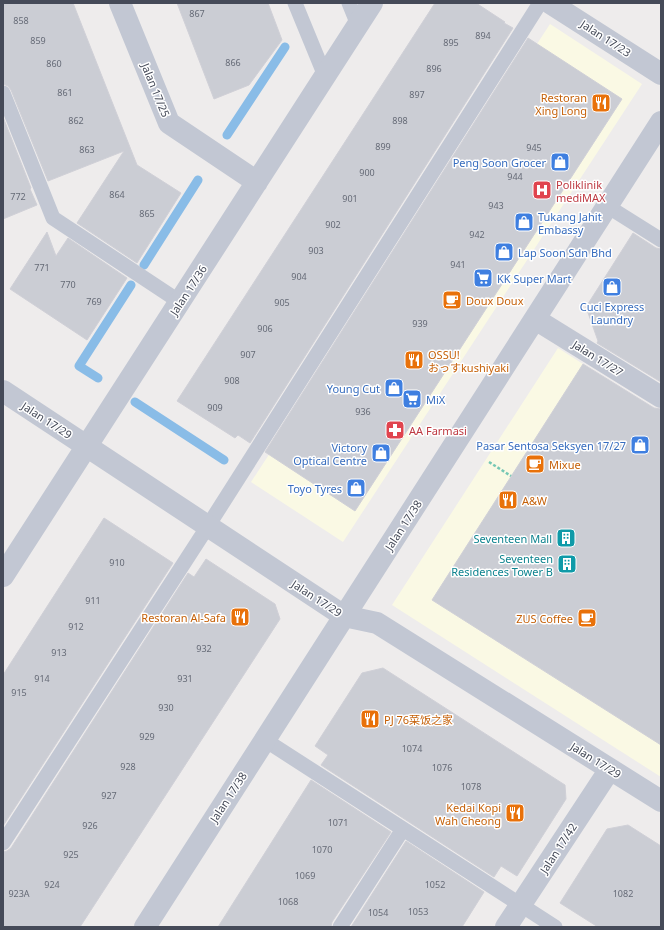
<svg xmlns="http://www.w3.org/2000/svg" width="664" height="930" font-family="'Noto Sans','Noto Sans SC','Noto Sans JP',sans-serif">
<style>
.commercial{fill:#faf9e4}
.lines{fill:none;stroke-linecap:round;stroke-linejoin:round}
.stream{stroke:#89bce7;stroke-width:9}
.building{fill:#cbcdd4;stroke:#d0d0d7}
.path{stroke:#75c7b4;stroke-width:2.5;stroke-dasharray:3 2;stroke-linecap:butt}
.lane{stroke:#c2c7d3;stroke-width:15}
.street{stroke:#c2c7d3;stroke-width:22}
.labels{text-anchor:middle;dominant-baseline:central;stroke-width:3;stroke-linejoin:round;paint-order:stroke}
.number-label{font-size:9px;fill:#666b77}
.street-label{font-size:11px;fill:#454a58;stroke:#fff}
.food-label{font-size:11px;fill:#c56008;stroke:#fff;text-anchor:start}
.shop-label{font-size:11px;fill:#366cbe;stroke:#fff;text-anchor:end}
.health-label{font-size:11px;fill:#be3a42;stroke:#fff;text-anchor:start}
.culture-label{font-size:11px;fill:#0d838f;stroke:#fff;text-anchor:end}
</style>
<rect width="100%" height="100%" fill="#eeecec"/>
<!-- commercial -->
<path class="commercial" d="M550,24L642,84L343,542L251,482Z
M558,348L661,414V777L392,605Z"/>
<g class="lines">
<!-- stream -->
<path class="stream" d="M227,135L285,47
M144,265L198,180
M98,378L79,366L131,285
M135,402L224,460"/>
</g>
<!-- building -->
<path class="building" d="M3,3H73L137,165L181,193L137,263L77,223L124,151L48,181L11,90L8,86L3,84Z
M177,3H268L282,40L249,85L214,99Z
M435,3H476L505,22L504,23L513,28L250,443L238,435L235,438L177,401Z
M528,38L622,99L355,511L265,452Z
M3,117L31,188L30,189L37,205L3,219Z
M47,232L56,256L68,238L127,278L87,340L10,289Z
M633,233L656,248L661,249V382L597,343L598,341L586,307Z
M583,364L654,408L661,409V745L432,600Z
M104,518L173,563L3,826V675Z
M206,559L275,604L280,619L80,927H3V852L7,851L11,848L188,573L194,577Z
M383,668L565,785L566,799L517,876L501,866L494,877L321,765L328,755L315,746L362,673Z
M311,780L391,832L332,922L331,927H218Z
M628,825L661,846V927H598L560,903L607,829Z
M406,841L484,892L462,927H351Z"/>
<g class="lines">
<!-- path -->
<path class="path" d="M489,462L511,476"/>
<!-- lane -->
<path class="lane" d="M295,3L325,76
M349,3L358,25
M3,93L53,218L180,302
M607,206L661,240
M265,740L555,927
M3,843L208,526L540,3
M340,927L403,829"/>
<!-- street -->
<path class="street" d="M120,3L169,123L257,182
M550,3L661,74
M535,319L661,397
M3,391L344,616L377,623L661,801
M3,576L372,3
M145,927L661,122
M506,927L610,769"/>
</g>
<!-- icons -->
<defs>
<g id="restaurant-square" transform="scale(1)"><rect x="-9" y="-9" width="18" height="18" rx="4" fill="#e8710a" stroke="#fff"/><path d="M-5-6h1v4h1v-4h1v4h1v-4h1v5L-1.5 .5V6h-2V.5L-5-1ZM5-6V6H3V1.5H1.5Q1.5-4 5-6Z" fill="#fff"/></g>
<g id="shop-square" transform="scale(1)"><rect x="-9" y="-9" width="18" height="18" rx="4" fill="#3f7fe0" stroke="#fff"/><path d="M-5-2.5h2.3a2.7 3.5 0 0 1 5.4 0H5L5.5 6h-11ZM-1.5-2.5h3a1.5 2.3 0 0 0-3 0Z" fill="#fff"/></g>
<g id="hospital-square" transform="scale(1)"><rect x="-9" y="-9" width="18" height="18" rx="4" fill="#e0444e" stroke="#fff"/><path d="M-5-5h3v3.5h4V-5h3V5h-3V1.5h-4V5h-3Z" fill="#fff"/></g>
<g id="supermarket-square" transform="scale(1)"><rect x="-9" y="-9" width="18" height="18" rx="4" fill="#3f7fe0" stroke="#fff"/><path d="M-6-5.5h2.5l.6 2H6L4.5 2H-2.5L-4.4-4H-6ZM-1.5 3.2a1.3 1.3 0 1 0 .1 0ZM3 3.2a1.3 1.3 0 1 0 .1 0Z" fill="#fff"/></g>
<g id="cafe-square" transform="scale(1)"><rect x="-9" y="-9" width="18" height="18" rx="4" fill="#e8710a" stroke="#fff"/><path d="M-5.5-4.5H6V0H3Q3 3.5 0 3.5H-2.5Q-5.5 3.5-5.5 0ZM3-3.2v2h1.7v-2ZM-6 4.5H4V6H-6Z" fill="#fff"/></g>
<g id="pharmacy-square" transform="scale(1)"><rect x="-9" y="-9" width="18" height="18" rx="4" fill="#e0444e" stroke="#fff"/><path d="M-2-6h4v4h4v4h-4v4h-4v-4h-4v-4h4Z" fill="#fff"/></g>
<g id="building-square" transform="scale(1)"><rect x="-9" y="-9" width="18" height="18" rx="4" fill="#0f9aa8" stroke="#fff"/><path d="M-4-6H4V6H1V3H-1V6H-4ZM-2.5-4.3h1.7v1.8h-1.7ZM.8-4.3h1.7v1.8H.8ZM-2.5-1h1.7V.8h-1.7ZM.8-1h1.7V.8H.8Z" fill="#fff"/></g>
</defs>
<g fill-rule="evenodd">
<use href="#restaurant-square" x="601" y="103"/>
<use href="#shop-square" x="560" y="162"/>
<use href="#hospital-square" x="542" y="190"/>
<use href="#shop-square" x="524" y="222"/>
<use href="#shop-square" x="504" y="252"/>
<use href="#supermarket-square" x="483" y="278"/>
<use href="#shop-square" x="612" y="287"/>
<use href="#cafe-square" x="452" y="300"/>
<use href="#restaurant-square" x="414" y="360"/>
<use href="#shop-square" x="394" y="388"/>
<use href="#supermarket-square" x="412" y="399"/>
<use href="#pharmacy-square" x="395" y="430"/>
<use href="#shop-square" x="640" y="445"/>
<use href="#shop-square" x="381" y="453"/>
<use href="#cafe-square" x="535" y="464"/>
<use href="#shop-square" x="356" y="488"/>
<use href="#restaurant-square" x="508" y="500"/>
<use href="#building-square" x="566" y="538"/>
<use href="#building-square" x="567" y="564"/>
<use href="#restaurant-square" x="240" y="617"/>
<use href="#cafe-square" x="587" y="618"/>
<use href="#restaurant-square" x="370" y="719"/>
<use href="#restaurant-square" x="515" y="813"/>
</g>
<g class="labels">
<!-- number labels -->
<g class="number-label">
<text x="197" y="13">867</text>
<text x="21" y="20">858</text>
<text x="483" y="35">894</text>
<text x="38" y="40">859</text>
<text x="451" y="42">895</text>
<text x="233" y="62">866</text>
<text x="54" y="63">860</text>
<text x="434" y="68">896</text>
<text x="65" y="92">861</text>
<text x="417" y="94">897</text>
<text x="76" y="120">862</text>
<text x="400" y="120">898</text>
<text x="383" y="146">899</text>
<text x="534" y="147">945</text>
<text x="87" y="149">863</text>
<text x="367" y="172">900</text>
<text x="515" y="176">944</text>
<text x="117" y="194">864</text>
<text x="18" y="196">772</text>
<text x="350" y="198">901</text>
<text x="496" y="205">943</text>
<text x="147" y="213">865</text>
<text x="333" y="224">902</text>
<text x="477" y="234">942</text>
<text x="316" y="250">903</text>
<text x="458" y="264">941</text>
<text x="42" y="267">771</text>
<text x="299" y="276">904</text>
<text x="68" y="284">770</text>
<text x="94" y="301">769</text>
<text x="282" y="302">905</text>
<text x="420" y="323">939</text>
<text x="265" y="328">906</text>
<text x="248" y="354">907</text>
<text x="232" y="380">908</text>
<text x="215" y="407">909</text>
<text x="363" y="411">936</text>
<text x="117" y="562">910</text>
<text x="93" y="600">911</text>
<text x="76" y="626">912</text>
<text x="204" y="648">932</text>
<text x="59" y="652">913</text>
<text x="42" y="678">914</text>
<text x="185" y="678">931</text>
<text x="19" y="692">915</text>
<text x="166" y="707">930</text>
<text x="147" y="736">929</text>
<text x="412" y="748">1074</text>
<text x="128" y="766">928</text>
<text x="442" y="767">1076</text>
<text x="471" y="786">1078</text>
<text x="109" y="795">927</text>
<text x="338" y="822">1071</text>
<text x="90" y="825">926</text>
<text x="322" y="849">1070</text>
<text x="71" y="854">925</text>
<text x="305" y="875">1069</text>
<text x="52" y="884">924</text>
<text x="435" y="884">1052</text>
<text x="19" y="893">923A</text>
<text x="623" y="893">1082</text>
<text x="288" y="901">1068</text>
<text x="418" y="911">1053</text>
<text x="378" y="912">1054</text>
</g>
<!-- street labels -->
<g class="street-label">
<text transform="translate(606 38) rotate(33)">Jalan 17/23</text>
<text transform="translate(156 90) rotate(68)">Jalan 17/25</text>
<text transform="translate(188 290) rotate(-57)">Jalan 17/36</text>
<text transform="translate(598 358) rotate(32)">Jalan 17/27</text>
<text transform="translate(47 420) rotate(33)">Jalan 17/29</text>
<text transform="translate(403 525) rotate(-57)">Jalan 17/38</text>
<text transform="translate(317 598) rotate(33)">Jalan 17/29</text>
<text transform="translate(596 760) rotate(32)">Jalan 17/29</text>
<text transform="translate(228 797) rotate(-57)">Jalan 17/38</text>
<text transform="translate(558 848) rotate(-57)">Jalan 17/42</text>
</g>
<!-- food labels -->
<g class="food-label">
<text x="587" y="97" text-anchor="end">Restoran<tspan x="587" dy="13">Xing Long</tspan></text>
<text x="466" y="300">Doux Doux</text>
<text x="428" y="354">OSSU!<tspan x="428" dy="13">おっすkushiyaki</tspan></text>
<text x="549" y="464">Mixue</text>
<text x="522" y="500">A&amp;W</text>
<text x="226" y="617" text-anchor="end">Restoran Al-Safa</text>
<text x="573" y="618" text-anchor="end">ZUS Coffee</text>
<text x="384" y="719">PJ 76菜饭之家</text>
<text x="501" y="807" text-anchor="end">Kedai Kopi<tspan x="501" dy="13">Wah Cheong</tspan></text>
</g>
<!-- shop labels -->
<g class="shop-label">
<text x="546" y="162">Peng Soon Grocer</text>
<text x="538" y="216" text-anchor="start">Tukang Jahit<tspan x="538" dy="13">Embassy</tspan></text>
<text x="518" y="252" text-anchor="start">Lap Soon Sdn Bhd</text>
<text x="497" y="278" text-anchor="start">KK Super Mart</text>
<text x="612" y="306" text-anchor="middle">Cuci Express<tspan x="612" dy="13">Laundry</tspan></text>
<text x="380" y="388">Young Cut</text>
<text x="426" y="399" text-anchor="start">MiX</text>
<text x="626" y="445">Pasar Sentosa Seksyen 17/27</text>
<text x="367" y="447">Victory<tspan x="367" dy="13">Optical Centre</tspan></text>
<text x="342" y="488">Toyo Tyres</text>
</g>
<!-- health labels -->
<g class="health-label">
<text x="556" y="184">Poliklinik<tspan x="556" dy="13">mediMAX</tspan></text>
<text x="409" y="430">AA Farmasi</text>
</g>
<!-- culture labels -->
<g class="culture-label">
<text x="552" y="538">Seventeen Mall</text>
<text x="553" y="558">Seventeen<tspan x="553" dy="13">Residences Tower B</tspan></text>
</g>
</g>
<!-- border -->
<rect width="664" height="930" fill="none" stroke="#454a58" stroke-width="8"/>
</svg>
